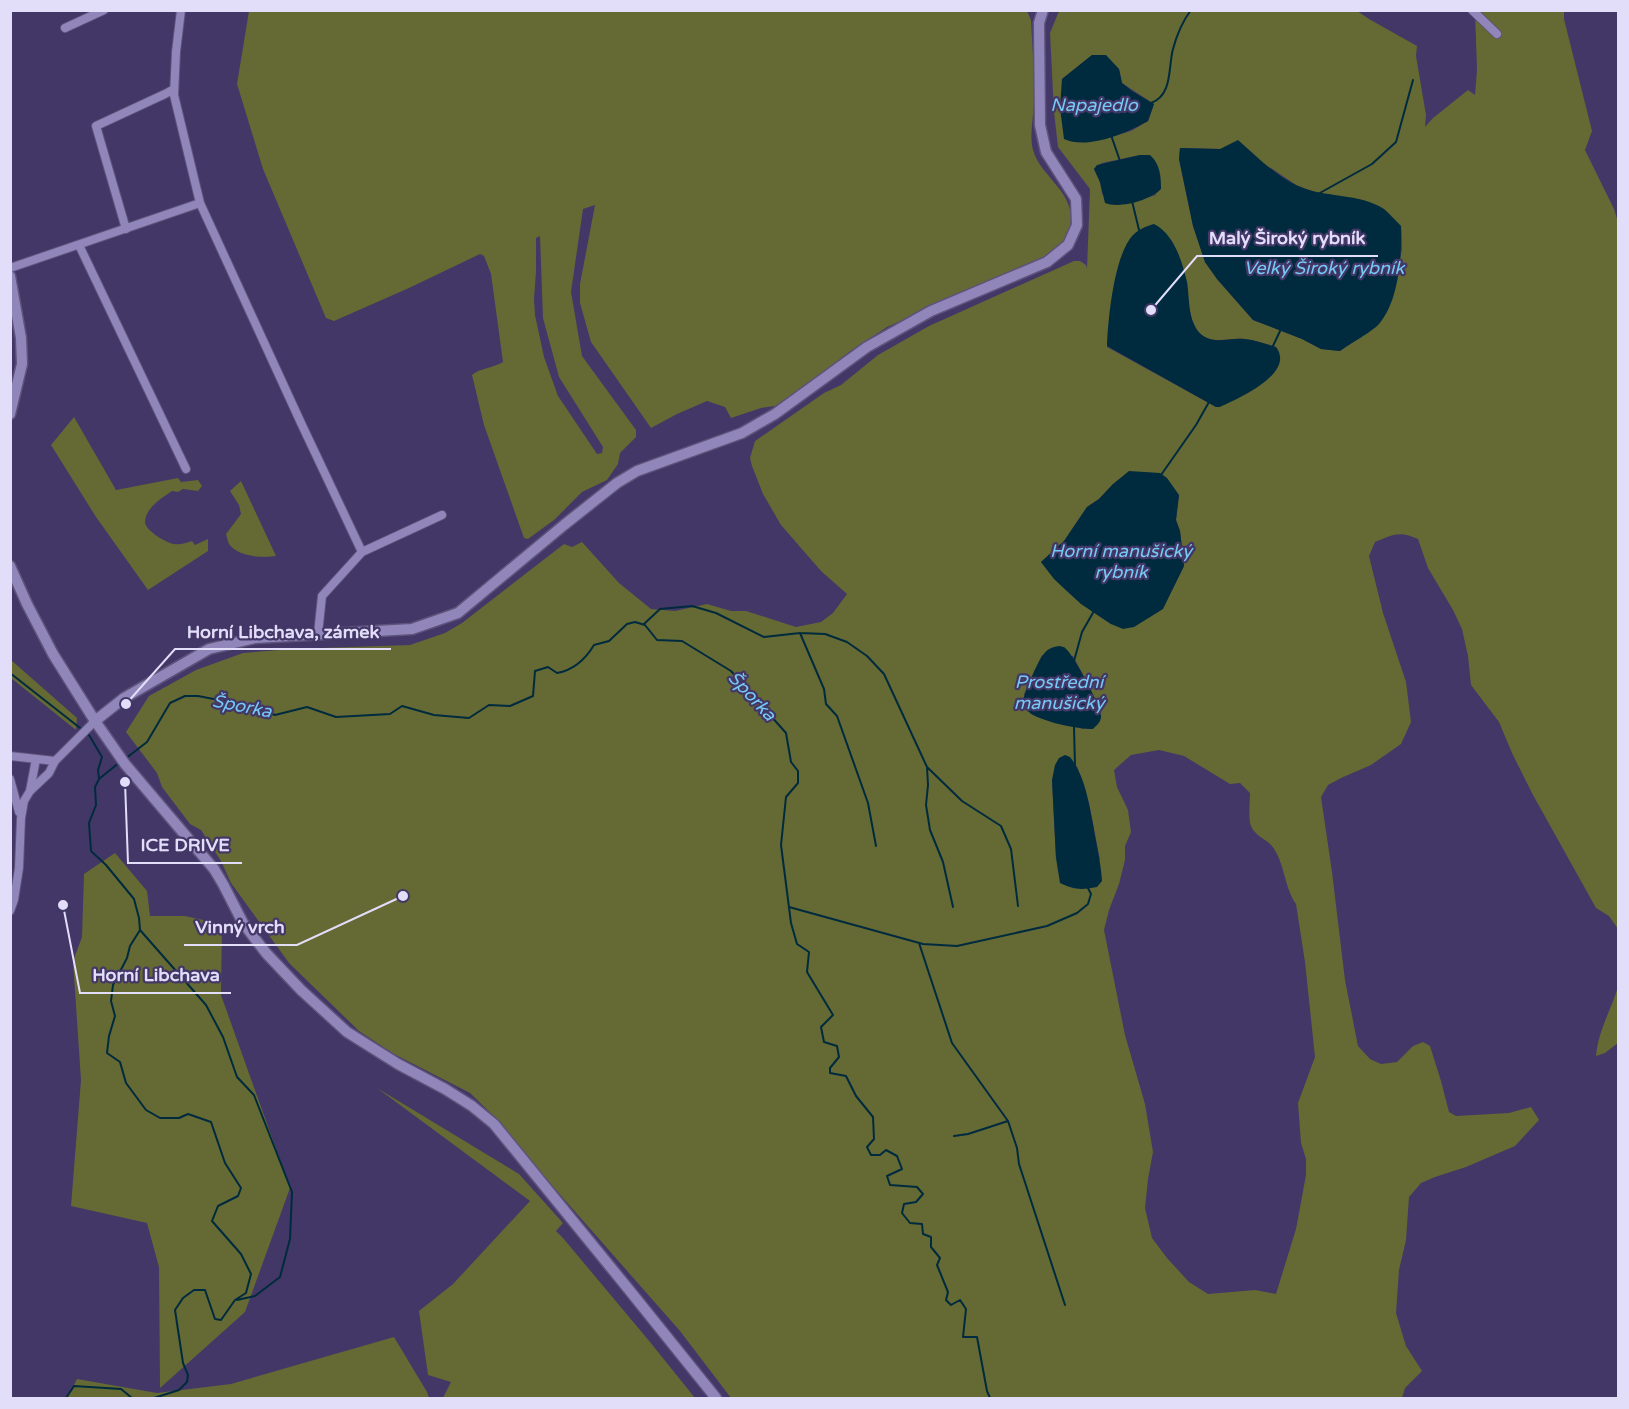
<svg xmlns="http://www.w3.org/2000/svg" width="1629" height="1409" font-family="'Varela Round',sans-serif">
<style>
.green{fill:#656934;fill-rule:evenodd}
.water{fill:#002b3e}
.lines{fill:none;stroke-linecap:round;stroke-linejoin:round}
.stream{stroke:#002b3e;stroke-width:2}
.minor-casing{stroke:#5d537b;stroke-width:10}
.tertiary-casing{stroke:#5d537b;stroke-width:13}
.minor{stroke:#9086ba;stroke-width:8}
.tertiary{stroke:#9086ba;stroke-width:10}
.labels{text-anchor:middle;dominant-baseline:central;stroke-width:4.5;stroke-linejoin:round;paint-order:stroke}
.water-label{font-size:18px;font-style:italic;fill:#76c9f5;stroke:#423766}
.leader{fill:none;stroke:#e2defa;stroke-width:2}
.callout-dot{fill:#e2defa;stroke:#423766;stroke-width:2}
.callout-label{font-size:18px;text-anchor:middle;font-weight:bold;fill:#e2defa;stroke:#423766;stroke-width:4.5;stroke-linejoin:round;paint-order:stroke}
</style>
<rect width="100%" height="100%" fill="#423766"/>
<!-- green -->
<path class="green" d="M249,11H1027L1031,20C1032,46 1035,73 1034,99C1034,116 1029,134 1033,150C1040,175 1071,190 1071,218C1071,238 1059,248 1045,259L887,327L849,352L801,390L775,406L761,408L731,418L725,407L707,401L677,414L651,428L591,342L580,303V284L595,205L583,209L571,292L582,356L636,430V437L620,453L618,464L607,480L582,492L554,520L528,539L524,538L484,425L472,375C480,368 493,368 503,362L491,274L484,256L480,254L409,288L334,321L326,318L263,169L237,84ZM540,236L543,318L559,377L603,447L602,453L597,454L558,396L544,357L535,315L534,299L536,272V238Z
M1059,11H1357L1369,19L1417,46L1416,56L1426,115L1425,127L1433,118L1468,90L1475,95L1477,70L1475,11H1564V19L1592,131L1585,150L1614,209L1618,222V929L1609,916L1596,908L1533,795L1512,753L1499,722L1471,685L1468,656L1462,629L1453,610L1428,568L1418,539C1400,530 1392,535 1375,542L1369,556L1383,613L1406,682L1411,722L1401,744L1371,765L1341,778L1328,785L1321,797L1332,872L1345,980L1358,1046L1370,1059L1381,1064L1397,1062L1413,1046L1423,1042L1430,1046L1441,1081L1449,1112L1456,1116L1509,1113L1531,1107L1539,1120L1515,1146L1466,1167L1435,1177L1421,1183L1409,1197L1406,1240L1399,1270L1396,1313L1406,1346L1422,1371L1405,1388L1402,1398H731L680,1331L519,1148L501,1123L470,1093L394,1054L359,1031L289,963L231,883L221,861L201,830L190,824L162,787L157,773L126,732L149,696L196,670L243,653L292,649L410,645L445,633L462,623L564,544L572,547L582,542L619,583L651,609L675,611L707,604L731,611H746L796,627L821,622L833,613L847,594L821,571L781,525L763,494L752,466L750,458L755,441L824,393L841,385L878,355L929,326L1074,261H1080L1086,265L1087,269L1090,189L1058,147L1054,112L1050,33ZM1092,55L1119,69L1122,83L1154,104L1148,121L1131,131L1108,138L1062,79ZM1180,148L1220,149L1271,168L1296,185L1317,193L1362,200L1401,226L1402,249L1392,300L1378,325L1340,351L1321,349L1302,339L1253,320L1217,279L1205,262L1193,226L1179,159ZM1140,155L1156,195L1119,205L1102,194L1100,182L1094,169L1102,163ZM1117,276L1186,280C1188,295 1188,313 1195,326C1205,348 1227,337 1244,339C1255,340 1266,344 1276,347L1216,407L1107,347L1112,304ZM1113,484L1179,495L1176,520L1180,531L1184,566L1172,590L1111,624C1082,605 1062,590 1041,562L1064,541L1087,507L1099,499ZM1042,655L1073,656L1087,682L1101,717L1084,729L1041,718L1031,714L1024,694ZM1159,750L1184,756L1230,784L1240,783L1250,793C1250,801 1248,819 1251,826C1255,836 1266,839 1272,846C1285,863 1284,887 1296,904L1305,962L1315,1057L1298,1103L1301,1143L1306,1159V1175L1296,1229L1276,1294L1255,1290L1208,1294L1189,1282L1167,1258L1152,1238L1145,1208L1148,1179L1153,1152L1145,1104L1125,1035L1104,930L1109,910L1119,884L1125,860V846L1131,832L1128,810L1117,787L1114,770L1131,755ZM1077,766L1089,803L1100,860L1056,858L1052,780Z
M74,417L116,490L178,478L181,482L198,480L202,486L198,491L183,489L178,492L172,491C161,499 146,507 145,522C145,530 166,543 174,544C180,545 186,543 192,541L195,545L208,539V551L148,590L96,517L51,445Z
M241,481L276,556C262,558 238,557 229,544C228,542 227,537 226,534L241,514L239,505L230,491Z
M11,660L77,718L76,730L11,678Z
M115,853L147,891L150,916H185L222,924L221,995L290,1188L245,1312L160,1388L159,1267L147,1223L71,1206L81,1080L73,961L82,937L84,874Z
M1618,987V1043L1605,1053L1596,1056C1598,1031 1611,1010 1618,987Z
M377,1088L519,1174L563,1223L556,1231L563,1238L650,1342L695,1398H443L451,1382L428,1375L419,1311L453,1284L530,1201Z
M394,1337L427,1392L429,1398H67L77,1379L157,1393L231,1384Z"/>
<!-- water -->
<path class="water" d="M1092,55H1106L1119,69L1122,83L1132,91L1154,104L1148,121C1127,133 1087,150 1064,139L1060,108L1062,79Z
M1238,140C1256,156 1276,176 1298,186C1324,198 1360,193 1384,209C1390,214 1395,220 1401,226C1402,255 1399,301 1379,324C1372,332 1349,344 1340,351L1321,349L1302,339L1253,320L1217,279L1205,262L1193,226L1179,159L1180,148L1220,149Z
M1140,155H1150C1160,164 1161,176 1161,189C1151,200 1119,209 1105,203L1100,182L1094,169L1097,165Z
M1154,224C1174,234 1182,261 1187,282C1190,299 1187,327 1205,337C1218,344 1231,337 1245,339C1255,340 1266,344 1276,347C1296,373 1238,399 1220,407H1216L1107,346C1108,319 1114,255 1133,235C1139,229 1147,226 1154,224Z
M1129,471L1160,473L1167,478L1179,495L1176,520L1180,531L1184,566L1163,609L1134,627L1123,629L1111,624L1081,604L1054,579L1041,562L1064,541L1087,507L1099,499L1113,484Z
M1059,646C1063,647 1064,646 1067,650C1074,656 1102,708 1101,717C1101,722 1096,726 1093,729C1078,729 1031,721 1023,706C1020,701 1038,661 1043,655C1047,649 1052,647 1059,646Z
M1065,755L1070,757C1085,776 1088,800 1093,824C1096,844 1101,862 1102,881L1097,887C1081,890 1075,890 1060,883L1056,858L1052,780L1055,765L1059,758Z"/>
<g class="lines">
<!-- stream -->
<path class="stream" d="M1151,103C1173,95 1168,67 1173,49C1177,34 1182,22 1191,10
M1111,135L1120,161
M1318,194L1372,164L1396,142L1413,80
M1132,201L1140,234
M1272,348L1281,329
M1161,475L1196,425L1209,402
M644,624L660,609L692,606L716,613L764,637L800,633L825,634L847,642L867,656L884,674L927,767L962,801L1001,826L1011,849L1018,906
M800,633L824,689L826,704L837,716L868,803L876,846
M1074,661L1082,632L1094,611
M10,673L89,735L102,757L98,770L99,778
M1074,727L1075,766
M125,759L147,742L170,703L185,696H198L250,706L275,715L307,707L336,717L390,714L402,706L434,715L469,718L489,705L510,706L533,696L535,671L548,667L557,673C574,670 585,660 594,645L609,641L627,624L635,622L645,625L657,640L682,641L731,671L786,733L791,762L798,771V783L786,797L781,845L791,923L797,944L809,952L807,972L833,1015L821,1027L824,1042L837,1046L839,1057L830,1068V1073L846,1076L856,1096L873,1117L874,1139L867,1147L871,1155H880L886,1150L897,1156L902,1169L887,1176L890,1185L917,1187L923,1194L916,1202L904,1204L902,1213L910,1223L922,1224L923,1234L931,1237V1247L940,1258L937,1265L948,1292L946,1300L951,1305L960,1300L966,1309L963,1337H977L987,1391L990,1398
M120,762L99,779L95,787L96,805L89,823L91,851L106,865L134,899L139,918L140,930L130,946L127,958L113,985L111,1001L115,1016L109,1036L107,1053L120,1062L126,1083L146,1110L160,1118H179L188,1114L211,1122L225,1163L241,1188L238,1196L218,1206L212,1221L241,1254L251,1274L246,1293L235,1300L221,1320L215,1319L205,1290H194L183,1298L175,1310L183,1363L188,1375L187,1382L179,1390L154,1398
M927,767L928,785L926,805L930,830L943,862L953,907
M789,907L923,944L957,946L1047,926L1077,913L1088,904L1091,894L1087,886
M140,930L206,1005L223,1037L237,1077L254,1095L292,1192L290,1239L280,1277L255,1296L237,1300
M919,943L952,1043L1008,1121L1017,1148L1019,1164L1065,1305
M954,1136L968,1134L1008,1121
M66,1398L74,1386L121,1389L132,1398"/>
<!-- minor casing -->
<g class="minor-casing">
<path id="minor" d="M181,10L176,52L174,95L200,203L301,423L362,552L322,596L318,634
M1472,10L1497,34
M65,28L104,10
M126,229L96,126L165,94L174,89
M79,245L186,469
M10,268L200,203
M362,552L442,515
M10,756L55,761L95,721
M10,779L19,812
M30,791L49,773L55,761
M10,911L14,900L19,868L21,818L24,801L30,791L36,759"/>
</g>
<!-- tertiary casing -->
<g class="tertiary-casing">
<path id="tertiary" d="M10,276L21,338L22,364L10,414
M10,566L27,604L53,654L95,721L125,764L214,869L223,884L243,923L266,953L301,990L347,1032L398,1064L445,1089L472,1106L494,1124L630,1291L716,1398
M95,721L124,698L209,649L255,638L412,629L458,613L564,525L617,483L637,471L742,433L775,414L867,347L931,311L1047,262L1068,245L1077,225L1076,199L1046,152L1040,125L1039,23L1043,10"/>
</g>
<!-- minor -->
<use href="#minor" class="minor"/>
<!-- tertiary -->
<use href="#tertiary" class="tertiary"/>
</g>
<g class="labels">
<!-- water labels -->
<g class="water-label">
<text x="1094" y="105">Napajedlo</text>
<text x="1324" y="268">Velký Široký rybník</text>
<text x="1121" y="551">Horní manušický<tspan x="1121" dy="21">rybník</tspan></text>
<text x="1059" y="682">Prostřední<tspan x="1059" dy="21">manušický</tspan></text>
<text transform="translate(752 696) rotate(47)">Šporka</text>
<text transform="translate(242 706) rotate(11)">Šporka</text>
</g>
</g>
<!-- callouts -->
<path class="leader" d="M1151 310L1197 256H1378M126 704L175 649H391M125 782L128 863H242M403 896L297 945H184M63 905L80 993H231"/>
<g class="callout-dot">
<circle cx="1151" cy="310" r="6"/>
<circle cx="126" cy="704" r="6"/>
<circle cx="125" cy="782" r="6"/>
<circle cx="403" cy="896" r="6"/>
<circle cx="63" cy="905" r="6"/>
</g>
<g class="callout-label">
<text x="1287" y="244">Malý Široký rybník</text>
<text x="283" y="638">Horní Libchava, zámek</text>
<text x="185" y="851">ICE DRIVE</text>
<text x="240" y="933">Vinný vrch</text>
<text x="156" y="981">Horní Libchava</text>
</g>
<!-- border -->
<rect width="1629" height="1409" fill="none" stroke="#e2defa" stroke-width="24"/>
</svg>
